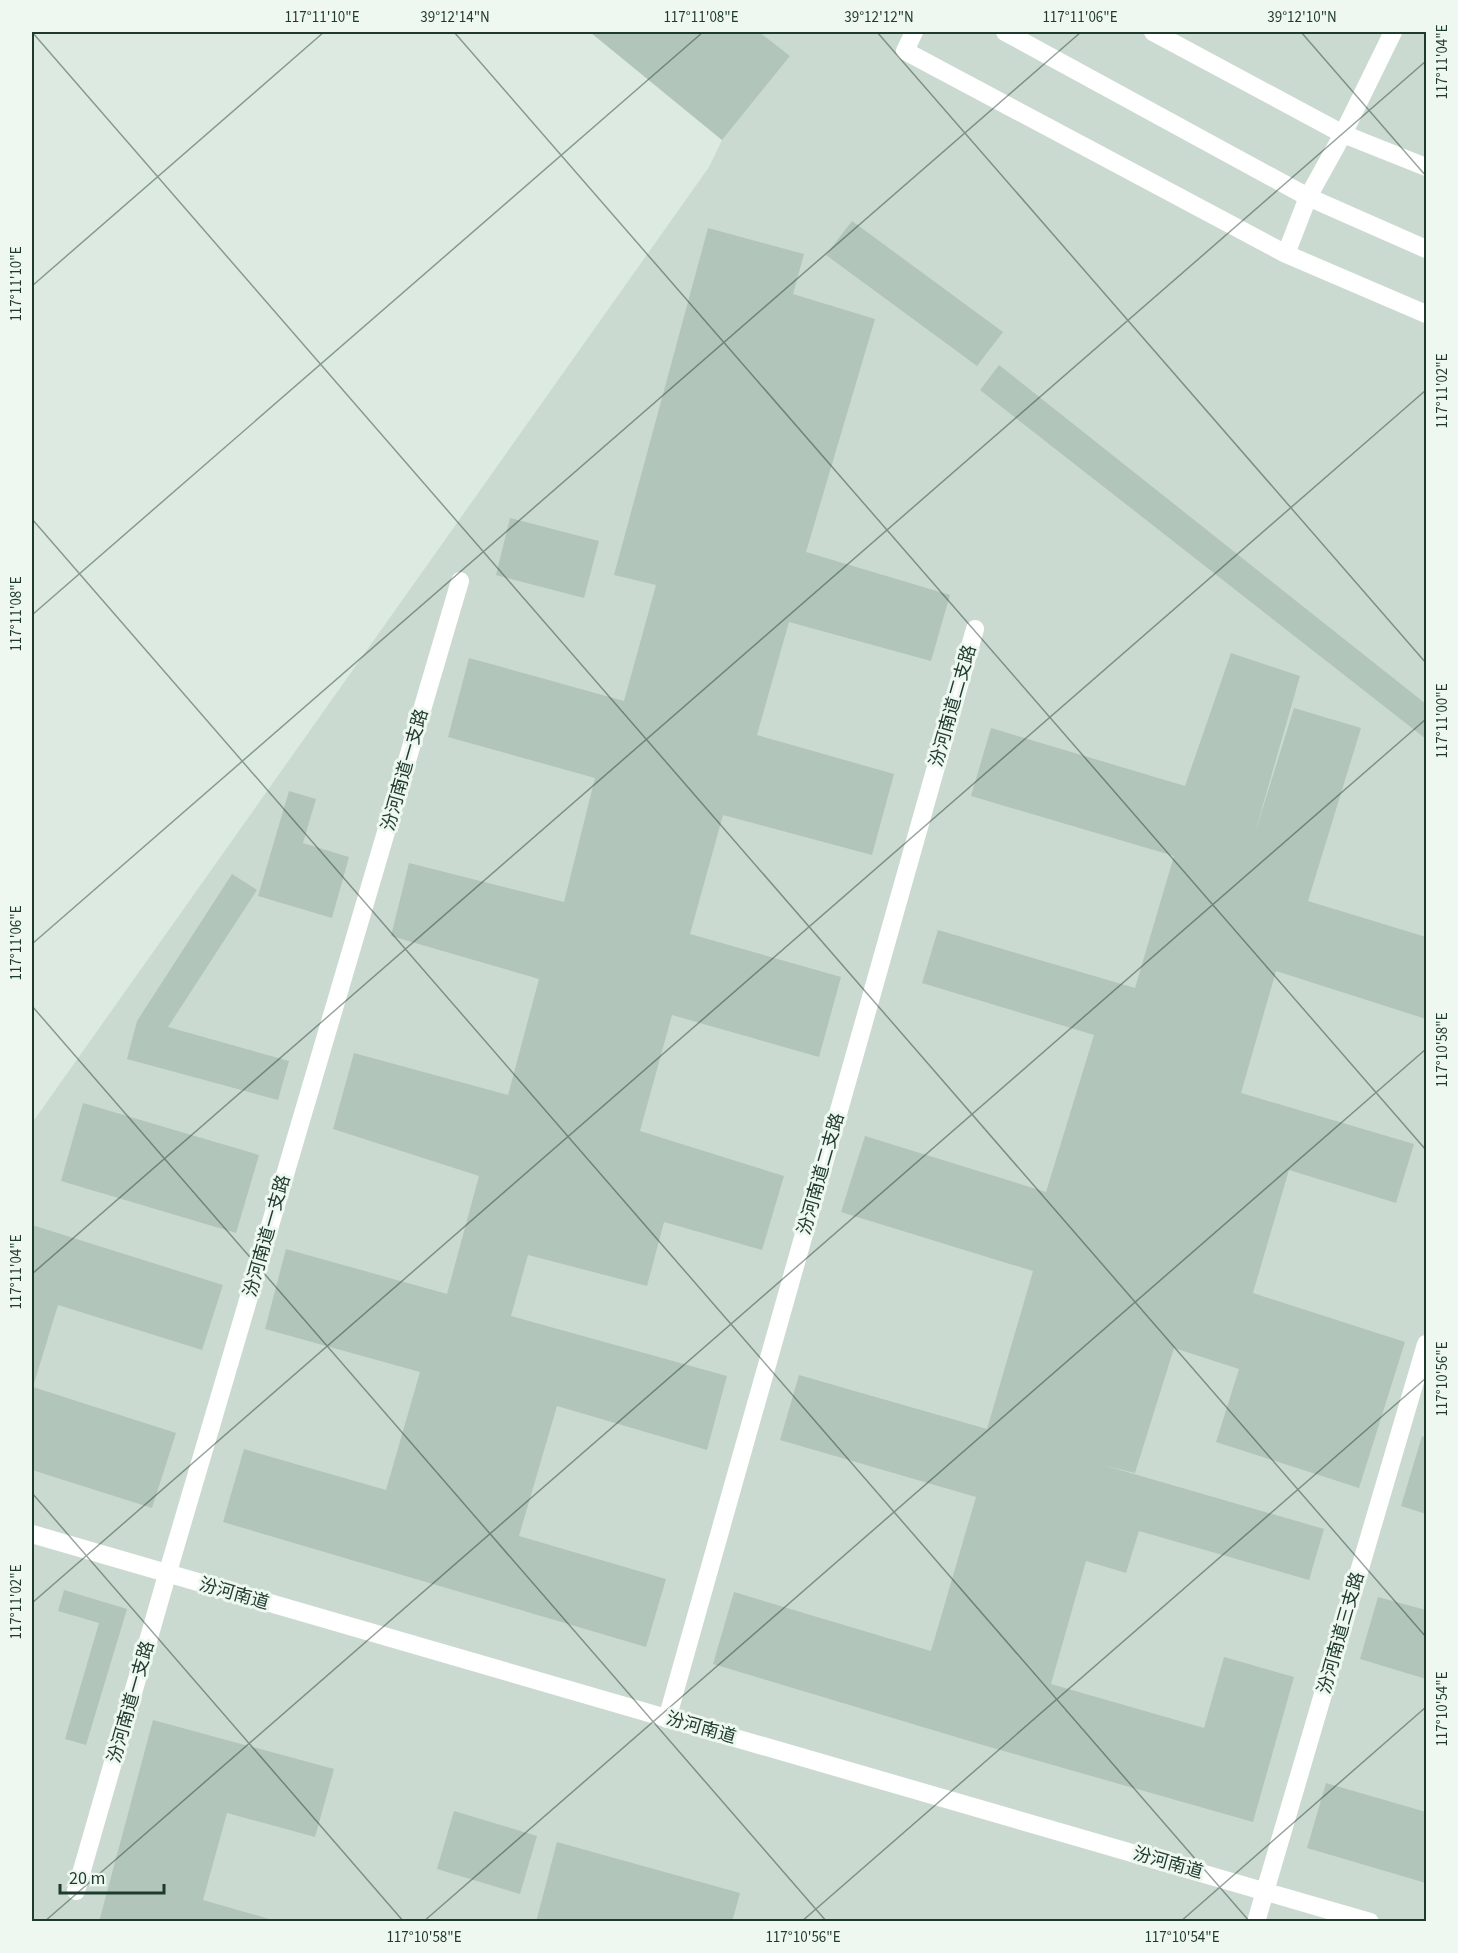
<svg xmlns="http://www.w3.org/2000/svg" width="1458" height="1953" font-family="'Source Sans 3','Noto Sans SC',sans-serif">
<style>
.built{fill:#cbdad0}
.building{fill:#b2c5ba}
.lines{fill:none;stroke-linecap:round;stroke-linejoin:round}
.minor{stroke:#fff;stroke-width:18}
.ticks{fill:none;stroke:#1e3a2d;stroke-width:1.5;stroke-opacity:0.45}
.labels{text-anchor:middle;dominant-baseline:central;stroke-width:6;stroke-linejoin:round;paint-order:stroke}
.street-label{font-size:18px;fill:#1e3a2d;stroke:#eef7f0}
.neatline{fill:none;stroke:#1e3a2d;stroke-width:2}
.ticks-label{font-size:15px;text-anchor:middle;fill:#1e3a2d}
</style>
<rect width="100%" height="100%" fill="#ddeae2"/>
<!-- built -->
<path class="built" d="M590,32H1426V1921L32,1922V1123L709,167L722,140Z"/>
<!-- building -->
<path class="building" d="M590,32H759L790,56L722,140Z
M852,221L1003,332L977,366L826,255Z
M708,228L804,254L793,294L875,319L806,552L950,595L931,661L789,622L757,735L894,774L872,855L723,815L690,934L841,977L819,1057L672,1015L640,1131L784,1176L762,1250L664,1222L647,1286L528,1255L511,1316L727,1376L707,1450L557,1406L519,1536L666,1579L646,1647L223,1522L244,1449L386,1490L420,1372L265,1329L286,1249L447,1294L479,1176L333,1129L354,1053L508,1095L539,979L391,936L409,863L564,902L595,778L448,737L469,658L624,701L656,585L614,575Z
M999,365L1426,704V739L980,390Z
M510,518L599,541L584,598L496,575Z
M1231,653L1300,676L1254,836L1294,708L1361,728L1308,901L1426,937V1019L1276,971L1241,1093L1414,1144L1396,1203L1289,1170L1253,1293L1405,1342L1359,1488L1216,1442L1239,1369L1174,1348L1135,1473L1103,1465L1324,1529L1309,1580L1139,1531L1126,1573L1086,1561L1051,1684L1204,1728L1224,1657L1294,1677L1253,1822L986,1746L713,1664L734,1592L931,1651L976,1497L780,1440L799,1375L987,1429L1033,1271L841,1212L865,1136L1046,1192L1094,1035L922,983L938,930L1135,988L1174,856L971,796L991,728L1185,786Z
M289,791L316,799L303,843L349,857L332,918L258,896Z
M232,874L257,890L168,1027L289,1061L278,1100L127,1059L137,1021Z
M83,1103L259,1155L236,1233L61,1181Z
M32,1225L223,1285L202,1350L58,1305L33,1387L176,1433L152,1508L32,1470Z
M1422,1436L1426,1438V1514L1401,1506Z
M64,1590L127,1609L86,1745L65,1739L99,1623L58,1611Z
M1378,1597L1426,1610V1679L1360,1659Z
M153,1720L334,1769L315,1837L227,1813L203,1900L280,1922H99Z
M1326,1783L1426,1812V1883L1307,1848Z
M454,1811L537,1836L520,1894L437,1869Z
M557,1842L740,1893L732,1922H536Z"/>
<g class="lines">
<!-- minor -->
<path class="minor" d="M914,32L905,51L1286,254L1426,314
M1005,32L1308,197L1426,249
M1153,32L1343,134L1426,167
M1286,254L1308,197L1343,134L1393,32
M32,1534L1370,1922
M667,1719L975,629
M76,1891L167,1575L460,581
M1256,1922L1426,1344"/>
</g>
<!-- ticks -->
<path class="ticks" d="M32,32L1426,1637M454,32L1426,1150M877,32L1426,663M1301,32L1426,176M32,286L324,32M32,519L1250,1922M32,615L703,32M32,944L1081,32M32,1006L827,1922M32,1274L1426,61M32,1493L404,1922M32,1603L1426,390M44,1922L1426,719M423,1922L1426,1049M801,1922L1426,1378M1180,1922L1426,1707"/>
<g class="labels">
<!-- street labels -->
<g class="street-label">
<text transform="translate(953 706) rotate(-74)">汾河南道二支路</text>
<text transform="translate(405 770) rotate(-74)">汾河南道一支路</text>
<text transform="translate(821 1174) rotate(-74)">汾河南道二支路</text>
<text transform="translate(267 1236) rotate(-74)">汾河南道一支路</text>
<text transform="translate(234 1594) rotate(16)">汾河南道</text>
<text transform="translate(1341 1633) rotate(-74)">汾河南道三支路</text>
<text transform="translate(131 1702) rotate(-74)">汾河南道一支路</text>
<text transform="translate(701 1728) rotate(16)">汾河南道</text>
<text transform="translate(1168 1863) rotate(16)">汾河南道</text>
</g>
</g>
<!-- border -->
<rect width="1458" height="1953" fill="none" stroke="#eef7f0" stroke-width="66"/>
<!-- scale -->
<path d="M60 1884v9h104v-9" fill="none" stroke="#1e3a2d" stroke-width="3"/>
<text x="69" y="1884" font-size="18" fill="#1e3a2d" stroke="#eef7f0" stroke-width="4.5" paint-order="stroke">20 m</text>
<rect x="33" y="33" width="1392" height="1887" class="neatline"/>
<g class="ticks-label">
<text x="322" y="22">117°11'10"E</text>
<text x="455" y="22">39°12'14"N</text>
<text x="701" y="22">117°11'08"E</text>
<text x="879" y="22">39°12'12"N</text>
<text x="1080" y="22">117°11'06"E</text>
<text x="1302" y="22">39°12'10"N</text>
<text transform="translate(1442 62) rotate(-90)" y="5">117°11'04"E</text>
<text transform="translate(16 284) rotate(-90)" y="5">117°11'10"E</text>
<text transform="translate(1442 391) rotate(-90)" y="5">117°11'02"E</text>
<text transform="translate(16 614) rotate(-90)" y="5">117°11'08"E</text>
<text transform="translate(1442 721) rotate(-90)" y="5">117°11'00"E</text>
<text transform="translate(16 943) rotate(-90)" y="5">117°11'06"E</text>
<text transform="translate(1442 1050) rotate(-90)" y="5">117°10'58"E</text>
<text transform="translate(16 1272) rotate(-90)" y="5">117°11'04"E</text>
<text transform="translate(1442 1379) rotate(-90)" y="5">117°10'56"E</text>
<text transform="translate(16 1602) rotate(-90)" y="5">117°11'02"E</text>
<text transform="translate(1442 1709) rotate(-90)" y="5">117°10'54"E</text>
<text x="424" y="1942">117°10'58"E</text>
<text x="803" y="1942">117°10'56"E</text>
<text x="1182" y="1942">117°10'54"E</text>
</g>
</svg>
